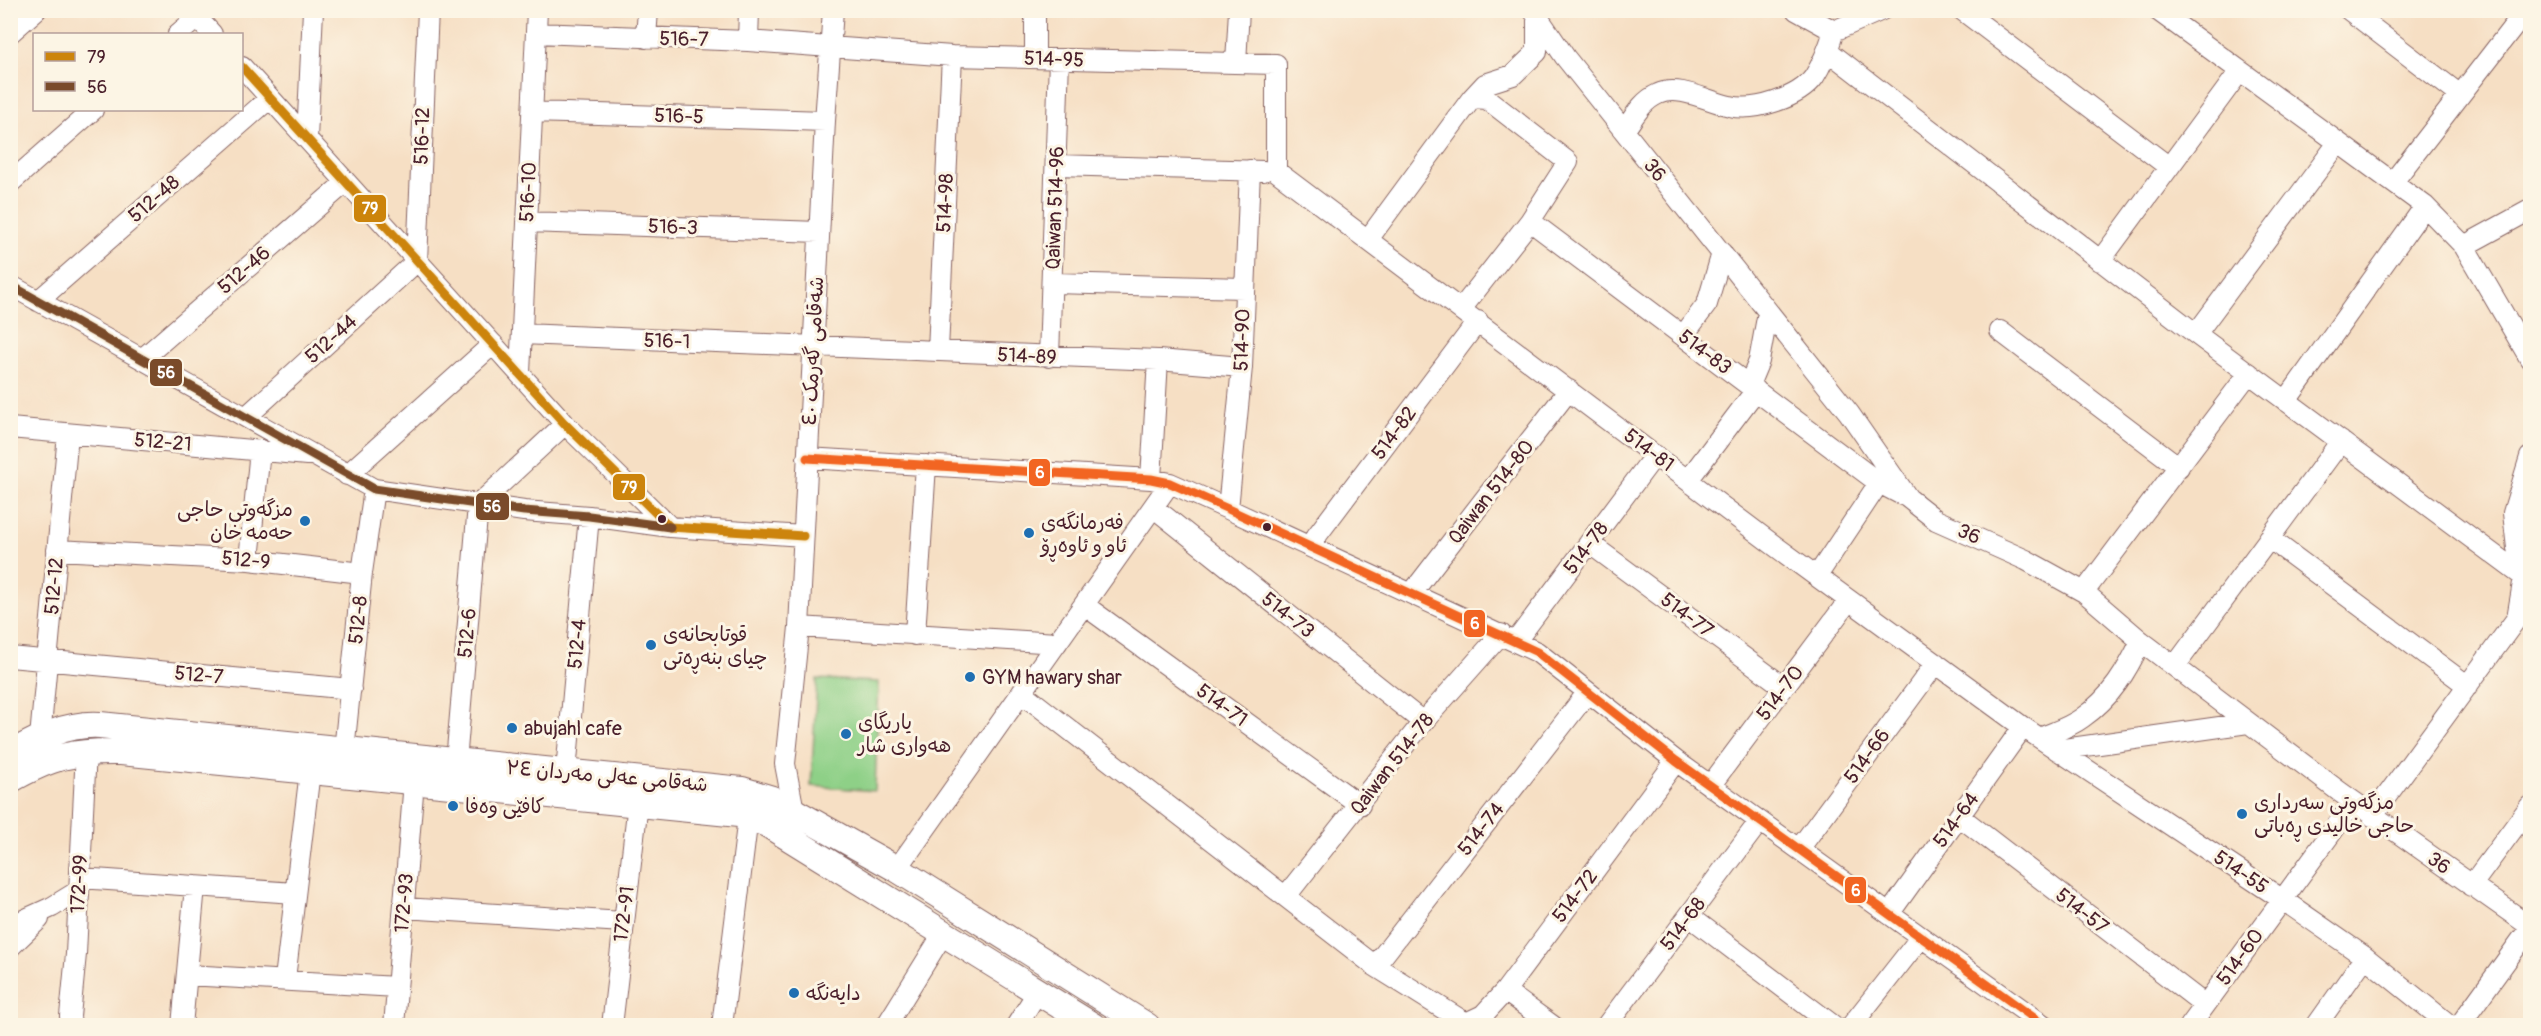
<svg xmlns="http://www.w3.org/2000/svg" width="2541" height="1036" font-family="Pangolin,'Playpen Sans Arabic',sans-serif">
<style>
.green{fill:#8ed087;stroke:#6c7859;stroke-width:1.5}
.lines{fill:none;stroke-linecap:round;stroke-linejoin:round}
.minor-casing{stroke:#866261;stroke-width:22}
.major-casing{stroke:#866261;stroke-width:28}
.minor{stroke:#fff;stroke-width:20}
.major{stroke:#fff;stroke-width:26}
.bus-1-casing{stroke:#fcf5e5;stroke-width:14}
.bus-2-casing{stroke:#fcf5e5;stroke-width:14}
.bus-3-casing{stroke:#fcf5e5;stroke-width:14}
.bus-1{stroke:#cc840b;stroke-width:9}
.bus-2{stroke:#7a4b2a;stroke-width:9}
.bus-3{stroke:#f26522;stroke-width:9}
.bus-dot{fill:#4a1f2b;stroke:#fcf5e5;stroke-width:2}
.poi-dot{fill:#1f6fb2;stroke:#fcf5e5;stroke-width:2}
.labels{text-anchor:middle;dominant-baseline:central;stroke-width:6;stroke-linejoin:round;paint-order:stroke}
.street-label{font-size:20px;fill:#4a1f2b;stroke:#fcf5e5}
.poi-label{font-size:20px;fill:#4a1f2b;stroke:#fcf5e5;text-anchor:start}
.line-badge{stroke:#fcf5e5;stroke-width:2}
.badge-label{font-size:16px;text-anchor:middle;font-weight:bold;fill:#fff}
</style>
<rect width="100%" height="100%" fill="#fcf5e5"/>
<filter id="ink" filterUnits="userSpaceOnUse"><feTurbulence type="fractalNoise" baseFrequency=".0167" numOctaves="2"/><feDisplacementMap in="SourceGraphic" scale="12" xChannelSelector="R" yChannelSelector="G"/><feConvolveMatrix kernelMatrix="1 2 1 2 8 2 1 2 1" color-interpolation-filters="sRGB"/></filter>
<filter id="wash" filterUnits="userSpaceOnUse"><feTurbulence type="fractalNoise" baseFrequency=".008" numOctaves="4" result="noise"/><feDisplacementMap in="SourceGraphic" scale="24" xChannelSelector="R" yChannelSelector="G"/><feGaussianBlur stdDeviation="1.35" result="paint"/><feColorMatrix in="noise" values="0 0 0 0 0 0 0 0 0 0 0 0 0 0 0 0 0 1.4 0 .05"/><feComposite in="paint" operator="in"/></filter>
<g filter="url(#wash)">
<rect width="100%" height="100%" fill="#f6dfc4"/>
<!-- green -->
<path class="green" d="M817,679L879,682L875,791L811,786Z"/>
</g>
<g filter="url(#ink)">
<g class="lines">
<!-- minor casing -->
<g class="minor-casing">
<path id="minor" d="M190,10L212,34
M1035,10V58
M1533,10L1565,57L1849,413L1908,498L1936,520L2026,560L2084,592L2141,641L2340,792L2530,926
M1796,10L1834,31L1882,10
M1962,10L2169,167
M2157,10L2425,206L2464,246L2530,359
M2349,10L2460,95
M10,33L36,10
M536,33L748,41L952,56L1276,64V171
M178,34L197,18
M646,38L648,10
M748,41L749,10
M1828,51L2196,334L2524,577
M1236,63L1239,10
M242,67L565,424L670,527L803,536
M532,112L825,121
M1624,131C1634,117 1642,101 1658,94C1679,84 1709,102 1730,106C1754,112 1799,98 1814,77C1823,63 1829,47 1834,31
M307,139L313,10
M1057,165L1264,171
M1276,171L1775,546L2023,727L2283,900L2365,957L2451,1026
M2393,182L2526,10
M10,183L93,110
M1530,221L1879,483L1902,495
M527,222L819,232
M1369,238L1472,98L1485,84L1513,75L1537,52V15
M2464,246L2530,210
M2100,261L2240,71
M1053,283L1244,288
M10,285L374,489L524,511L589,516L670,527
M38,301L270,98
M1462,308L1530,221L1568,162L1487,99L1472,98
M2000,331L2179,467
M522,334L1158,360L1242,367
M2196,334L2338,143
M1683,336L1707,304L1722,253
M938,350L952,56
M1049,357L1059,59
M142,359L346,182
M520,373L537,10
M1749,385L1759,361L1768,312
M2286,401L2425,206
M246,417L417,261L428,10
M10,428L307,455
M807,458L1151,479L1170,483L1228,509L1537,652L1676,761L2045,1026
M347,475L493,344
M1151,479L1158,360
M1688,480L1756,390
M1153,507L1423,722
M1228,509L1242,367L1250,170
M2269,538L2468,686
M1589,543L1784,687
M1309,546L1478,321
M57,550L249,560L362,573
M249,560L260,450
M1817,576L1879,483
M2084,592L2249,373
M1412,593L1569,390
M1084,605L1360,805
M799,627L1057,643
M915,635L926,465
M1516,641L1655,455
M10,657L351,689
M2175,666L2341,441
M1022,693L1375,966L1466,1023L1483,1015L1505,991L1676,761
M40,738L68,434
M2040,738C2054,732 2070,727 2082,718C2111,698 2127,671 2141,641
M2057,750L2248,723
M344,751L362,573L374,489
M456,762L478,505L565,424
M566,772L589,516
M1710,786L1849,600
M794,811L785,764L799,627L825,121L833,10
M1959,816L2205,1005
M2372,816L2517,618L2524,577L2517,548L2513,513L2530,457
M1799,849L1936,663
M897,869L1170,483
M80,878L295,893
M2471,886L2530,806
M1286,896L1423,722L1501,634
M404,908L623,922
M1889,914L2023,727
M1689,916L1834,1026
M10,926L52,907L78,891
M10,947L39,919
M1375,966L1588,692
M187,975L397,987
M285,979L310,771
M1505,991L1553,1026
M71,1026L70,1016L76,954L86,751
M182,1026L195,886
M394,1026L414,781
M612,1026L638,803
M722,1026L748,817
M886,1026L943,934
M1016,1026L1037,993
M1606,1026L1759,822
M1851,1026L1921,937
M2190,1026L2354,802
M2316,1026L2365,957
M2459,1026L2530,928"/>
</g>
<!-- major casing -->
<g class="major-casing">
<path id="major" d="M10,754C39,738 66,723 100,725L742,790L772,799L897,869L1147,1026
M10,780C52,756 73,751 121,752L739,814L767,824L1093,1026"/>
</g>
<!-- minor -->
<use href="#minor" class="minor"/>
<!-- major -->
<use href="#major" class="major"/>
<!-- bus-1 casing -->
<g class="bus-1-casing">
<path id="bus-1" d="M242,67L565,424L670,527L803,536"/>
</g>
<!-- bus-2 casing -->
<g class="bus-2-casing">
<path id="bus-2" d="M10,285L374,489L524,511L589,516L670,527"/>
</g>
<!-- bus-3 casing -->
<g class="bus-3-casing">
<path id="bus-3" d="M807,458L1151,479L1170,483L1228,509L1537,652L1676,761L2045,1026"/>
</g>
<!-- bus-1 -->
<use href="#bus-1" class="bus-1"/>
<!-- bus-2 -->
<use href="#bus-2" class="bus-2"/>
<!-- bus-3 -->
<use href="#bus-3" class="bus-3"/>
</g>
</g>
<!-- markers -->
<g class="bus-dot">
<circle cx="662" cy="519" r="5"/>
<circle cx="1267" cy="527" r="5"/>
</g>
<g class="poi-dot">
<circle cx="305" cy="521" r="6"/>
<circle cx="1029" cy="533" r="6"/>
<circle cx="651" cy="645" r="6"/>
<circle cx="970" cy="677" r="6"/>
<circle cx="512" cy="728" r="6"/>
<circle cx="846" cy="734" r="6"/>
<circle cx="453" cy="806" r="6"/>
<circle cx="2242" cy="814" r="6"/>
<circle cx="794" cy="993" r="6"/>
</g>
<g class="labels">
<!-- street labels -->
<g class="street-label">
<text transform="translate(684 39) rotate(1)">516-7</text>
<text transform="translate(1054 59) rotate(2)">514-95</text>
<text transform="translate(679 116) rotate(2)">516-5</text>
<text transform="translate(422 136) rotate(-88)">516-12</text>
<text transform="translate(1655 170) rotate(51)">36</text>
<text transform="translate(528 192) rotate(-87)">516-10</text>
<text transform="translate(154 199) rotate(-41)">512-48</text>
<text transform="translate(945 203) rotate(-87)">514-98</text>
<text transform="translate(1055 208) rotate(-88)">Qaiwan 514-96</text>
<text transform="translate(673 227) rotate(2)">516-3</text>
<text transform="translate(244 270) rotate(-41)">512-46</text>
<text transform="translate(331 339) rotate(-42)">512-44</text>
<text transform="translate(1242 340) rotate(-88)">514-90</text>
<text transform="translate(667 341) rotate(2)">516-1</text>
<text transform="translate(813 351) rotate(-87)">شەقامی گەرمک ٤٠</text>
<text transform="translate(1705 352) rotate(37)">514-83</text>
<text transform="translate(1027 356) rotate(3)">514-89</text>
<text transform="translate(1394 433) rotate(-53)">514-82</text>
<text transform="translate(163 442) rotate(5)">512-21</text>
<text transform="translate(1649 450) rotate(37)">514-81</text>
<text transform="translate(1491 492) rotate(-52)">Qaiwan 514-80</text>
<text transform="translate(1969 534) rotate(24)">36</text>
<text transform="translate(1586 548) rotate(-53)">514-78</text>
<text transform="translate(246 560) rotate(5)">512-9</text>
<text transform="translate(54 586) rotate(-85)">512-12</text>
<text transform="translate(1288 615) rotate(38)">514-73</text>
<text transform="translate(1687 615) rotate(37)">514-77</text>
<text transform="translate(358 620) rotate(-84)">512-8</text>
<text transform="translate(467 633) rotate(-85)">512-6</text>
<text transform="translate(577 644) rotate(-85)">512-4</text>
<text transform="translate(199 675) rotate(5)">512-7</text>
<text transform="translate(1780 693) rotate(-53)">514-70</text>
<text transform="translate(1222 705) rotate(36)">514-71</text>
<text transform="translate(1867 756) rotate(-54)">514-66</text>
<text transform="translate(1392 764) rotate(-52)">Qaiwan 514-78</text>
<text transform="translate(607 776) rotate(5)">شەقامی عەلی مەردان ٣٤</text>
<text transform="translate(1956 820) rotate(-54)">514-64</text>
<text transform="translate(1481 829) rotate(-52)">514-74</text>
<text transform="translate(2439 863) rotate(35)">36</text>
<text transform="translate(2241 872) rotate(34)">514-55</text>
<text transform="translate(79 884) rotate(-87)">172-99</text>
<text transform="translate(1575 896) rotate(-53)">514-72</text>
<text transform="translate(404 903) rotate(-85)">172-93</text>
<text transform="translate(2082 911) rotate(38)">514-57</text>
<text transform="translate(624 914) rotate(-83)">172-91</text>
<text transform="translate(1683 924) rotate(-53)">514-68</text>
<text transform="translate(2240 957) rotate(-54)">514-60</text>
</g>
<!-- poi labels -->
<g class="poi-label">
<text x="293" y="509" text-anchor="end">مزگەوتی حاجی<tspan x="293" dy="23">حەمە خان</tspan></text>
<text x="1041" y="522">فەرمانگەی<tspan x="1041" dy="23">ئاو و ئاوەڕۆ</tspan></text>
<text x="663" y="634">قوتابحانەی<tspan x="663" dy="23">چیای بنەڕەتی</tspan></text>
<text x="982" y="677">GYM hawary shar</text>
<text x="858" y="722">یاریگای<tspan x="858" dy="23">هەواری شار</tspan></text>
<text x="524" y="728">abujahl cafe</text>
<text x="2254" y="802">مزگەوتی سەرداری<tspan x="2254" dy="23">حاجی خالیدی ڕەباتی</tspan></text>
<text x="465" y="806">کافێی وەفا</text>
<text x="806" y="993">دایەنگە</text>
</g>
</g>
<g class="line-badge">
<rect x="353" y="194" width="34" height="29" rx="6" fill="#cc840b"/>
<rect x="149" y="358" width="34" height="29" rx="6" fill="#7a4b2a"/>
<rect x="1028" y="458" width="23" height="29" rx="6" fill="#f26522"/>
<rect x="612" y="473" width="34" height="28" rx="6" fill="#cc840b"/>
<rect x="475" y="492" width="35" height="29" rx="6" fill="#7a4b2a"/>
<rect x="1463" y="609" width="23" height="29" rx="6" fill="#f26522"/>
<rect x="1844" y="876" width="23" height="28" rx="6" fill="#f26522"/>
</g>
<g class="badge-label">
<text x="370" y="214">79</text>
<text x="166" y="378">56</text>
<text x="1040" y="478">6</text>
<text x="629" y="493">79</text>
<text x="492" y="512">56</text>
<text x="1475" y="629">6</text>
<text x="1856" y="896">6</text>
</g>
<!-- margin -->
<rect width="2541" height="1036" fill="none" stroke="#fcf5e5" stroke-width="36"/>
<!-- legend -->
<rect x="33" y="33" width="210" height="78" fill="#fcf5e5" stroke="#b59f9b" stroke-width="1.5"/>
<rect x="45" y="52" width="30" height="9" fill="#cc840b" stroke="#b59f9b" stroke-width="1.5"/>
<text x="87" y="63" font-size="18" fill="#4a1f2b">79</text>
<rect x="45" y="82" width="30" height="9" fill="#7a4b2a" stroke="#b59f9b" stroke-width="1.5"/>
<text x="87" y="93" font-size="18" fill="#4a1f2b">56</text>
</svg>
